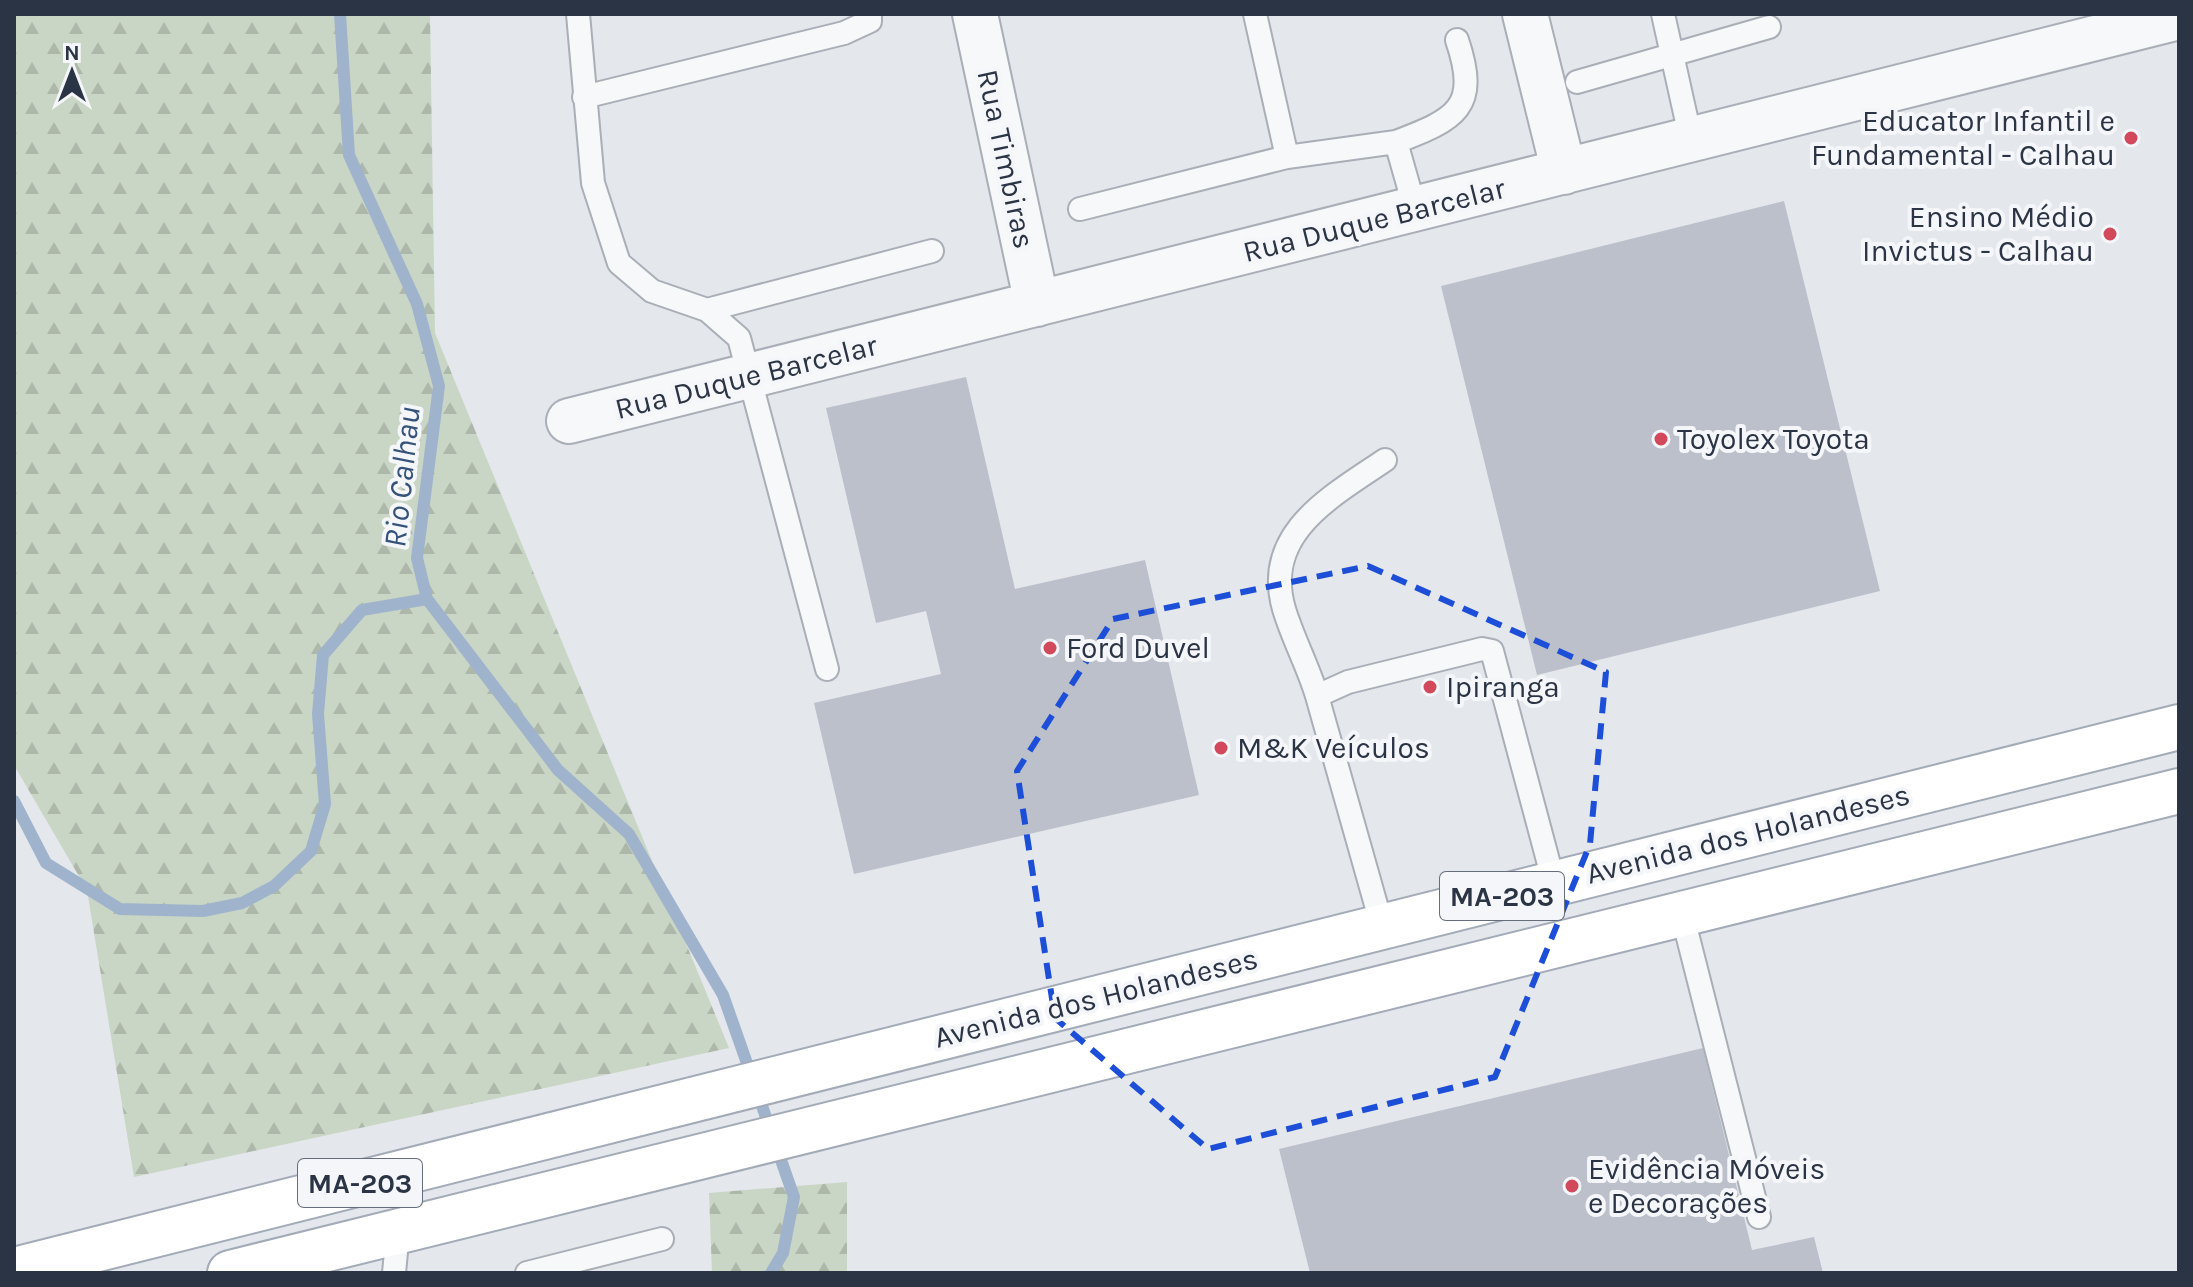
<svg xmlns="http://www.w3.org/2000/svg" width="2193" height="1287" font-family="Karla,sans-serif">
<style>
.forest{fill:url(#forest-firs)}
.lines{fill:none;stroke-linecap:round;stroke-linejoin:round}
.stream{stroke:#9fb4cc;stroke-width:12}
.building{fill:#bbc0ca}
.lane-casing{stroke:#a9aeb7;stroke-width:26}
.street-casing{stroke:#a9aeb7;stroke-width:48}
.primary-casing{stroke:#a3abb8;stroke-width:48}
.lane{stroke:#f7f8fa;stroke-width:22}
.street{stroke:#f7f8fa;stroke-width:44}
.primary{stroke:#fff;stroke-width:44}
.marked{fill:none;stroke:#1d4ed8;stroke-width:6;stroke-dasharray:16 10;stroke-linejoin:round}
.poi-dot{fill:#d1495b;stroke:#f4f6f9;stroke-width:3}
.labels{text-anchor:middle;dominant-baseline:central;stroke-width:8;stroke-linejoin:round;paint-order:stroke}
.shield{fill:#f4f6f9;stroke:#676e7b;stroke-width:2}
.shield-label{font-size:28px;font-weight:bold;fill:#2b3445}
.poi-label{font-size:30px;fill:#2b3445;stroke:#f4f6f9;text-anchor:start}
.street-label{font-size:30px;fill:#2b3445;stroke:#f4f6f9}
.water-label{font-size:32px;font-style:italic;fill:#34527a;stroke:#f4f6f9}
</style>
<defs>
<pattern id="forest-firs" width="22" height="20" patternUnits="userSpaceOnUse" patternTransform="scale(2)"><rect width="22" height="20" fill="#c9d6c5"/><path d="M5 1l3.5 6h-7zM16 11l3.5 6h-7z" fill="#adb8ab"/></pattern>
</defs>
<rect width="100%" height="100%" fill="#e4e7ec"/>
<!-- forest -->
<path class="forest" d="M14,14H430L435,333L729,1048L134,1177L87,890L14,765Z
M847,1182V1273H712L709,1193Z"/>
<g class="lines">
<!-- stream -->
<path class="stream" d="M340,14L349,155L417,304L439,386L417,558L427,599L558,770L629,834L723,995L794,1197L783,1253L771,1273
M14,801L46,863L120,909L203,911L242,903L274,886L311,851L325,804L318,714L323,655L362,610L427,599"/>
</g>
<!-- building -->
<path class="building" d="M1784,201L1880,591L1537,675L1441,286Z
M966,377L1015,589L1145,560L1199,795L854,874L814,703L941,674L926,611L876,623L826,408Z
M1703,1048L1752,1250L1814,1237L1823,1273H1310L1279,1149Z"/>
<g class="lines">
<!-- lane casing -->
<g class="lane-casing">
<path id="lane" d="M578,14L593,183L619,263L652,291L707,310L739,338L827,669
M1255,14L1287,157L1396,142L1415,209
M1663,14L1691,140
M1577,82L1769,27
M584,97L844,33L870,21V14
M1396,142C1456,119 1480,108 1457,40
M1080,209L1287,157
M707,310L932,251
M1317,696C1308,666 1293,639 1284,609C1262,533 1331,497 1385,460
M1682,914L1759,1217
M1382,926L1317,696L1348,682L1482,649L1492,651L1554,883
M394,1273L398,1231
M527,1273L662,1239"/>
</g>
<!-- street casing -->
<g class="street-casing">
<path id="street" d="M975,14L1037,304
M1525,14L1564,172
M569,421L2179,17"/>
</g>
<!-- primary casing -->
<g class="primary-casing">
<path id="primary" d="M14,1270L2179,727
M230,1273L2179,791"/>
</g>
<!-- lane -->
<use href="#lane" class="lane"/>
<!-- street -->
<use href="#street" class="street"/>
<!-- primary -->
<use href="#primary" class="primary"/>
</g>
<!-- marked area -->
<path class="marked" d="M1368,566L1606,672L1590,844L1495,1077L1208,1149L1055,1018L1017,771L1113,619Z"/>
<!-- markers -->
<g class="poi-dot">
<circle cx="2131" cy="138" r="8"/>
<circle cx="2110" cy="234" r="8"/>
<circle cx="1661" cy="439" r="8"/>
<circle cx="1050" cy="648" r="8"/>
<circle cx="1430" cy="687" r="8"/>
<circle cx="1221" cy="748" r="8"/>
<circle cx="1572" cy="1186" r="8"/>
</g>
<g class="labels">
<!-- shield labels -->
<g class="shield">
<rect x="1440" y="872" width="124" height="48" rx="6"/>
<rect x="298" y="1159" width="124" height="48" rx="6"/>
</g>
<g class="shield-label">
<text x="1502" y="896">MA-203</text>
<text x="360" y="1183">MA-203</text>
</g>
<!-- poi labels -->
<g class="poi-label">
<text x="2115" y="121" text-anchor="end">Educator Infantil e<tspan x="2115" dy="34">Fundamental - Calhau</tspan></text>
<text x="2094" y="217" text-anchor="end">Ensino Médio<tspan x="2094" dy="34">Invictus - Calhau</tspan></text>
<text x="1677" y="439">Toyolex Toyota</text>
<text x="1066" y="648">Ford Duvel</text>
<text x="1446" y="687">Ipiranga</text>
<text x="1237" y="748">M&amp;K Veículos</text>
<text x="1588" y="1169">Evidência Móveis<tspan x="1588" dy="34">e Decorações</tspan></text>
</g>
<!-- street labels -->
<g class="street-label">
<text transform="translate(1006 159) rotate(78)">Rua Timbiras</text>
<text transform="translate(1374 220) rotate(-14)">Rua Duque Barcelar</text>
<text transform="translate(746 377) rotate(-14)">Rua Duque Barcelar</text>
<text transform="translate(1748 834) rotate(-14)">Avenida dos Holandeses</text>
<text transform="translate(1096 998) rotate(-14)">Avenida dos Holandeses</text>
</g>
<!-- water labels -->
<g class="water-label">
<text transform="translate(402 477) rotate(-84)">Rio Calhau</text>
</g>
</g>
<!-- border -->
<rect width="2193" height="1287" fill="none" stroke="#2b3445" stroke-width="32"/>
<!-- north arrow -->
<g transform="translate(72 72)" stroke="#f4f6f9" stroke-width="6" paint-order="stroke">
<path d="M0-6L14 30L0 20L-14 30Z" fill="#2b3445"/>
<text y="-12" font-size="22" font-weight="bold" text-anchor="middle" fill="#2b3445">N</text>
</g>
</svg>
